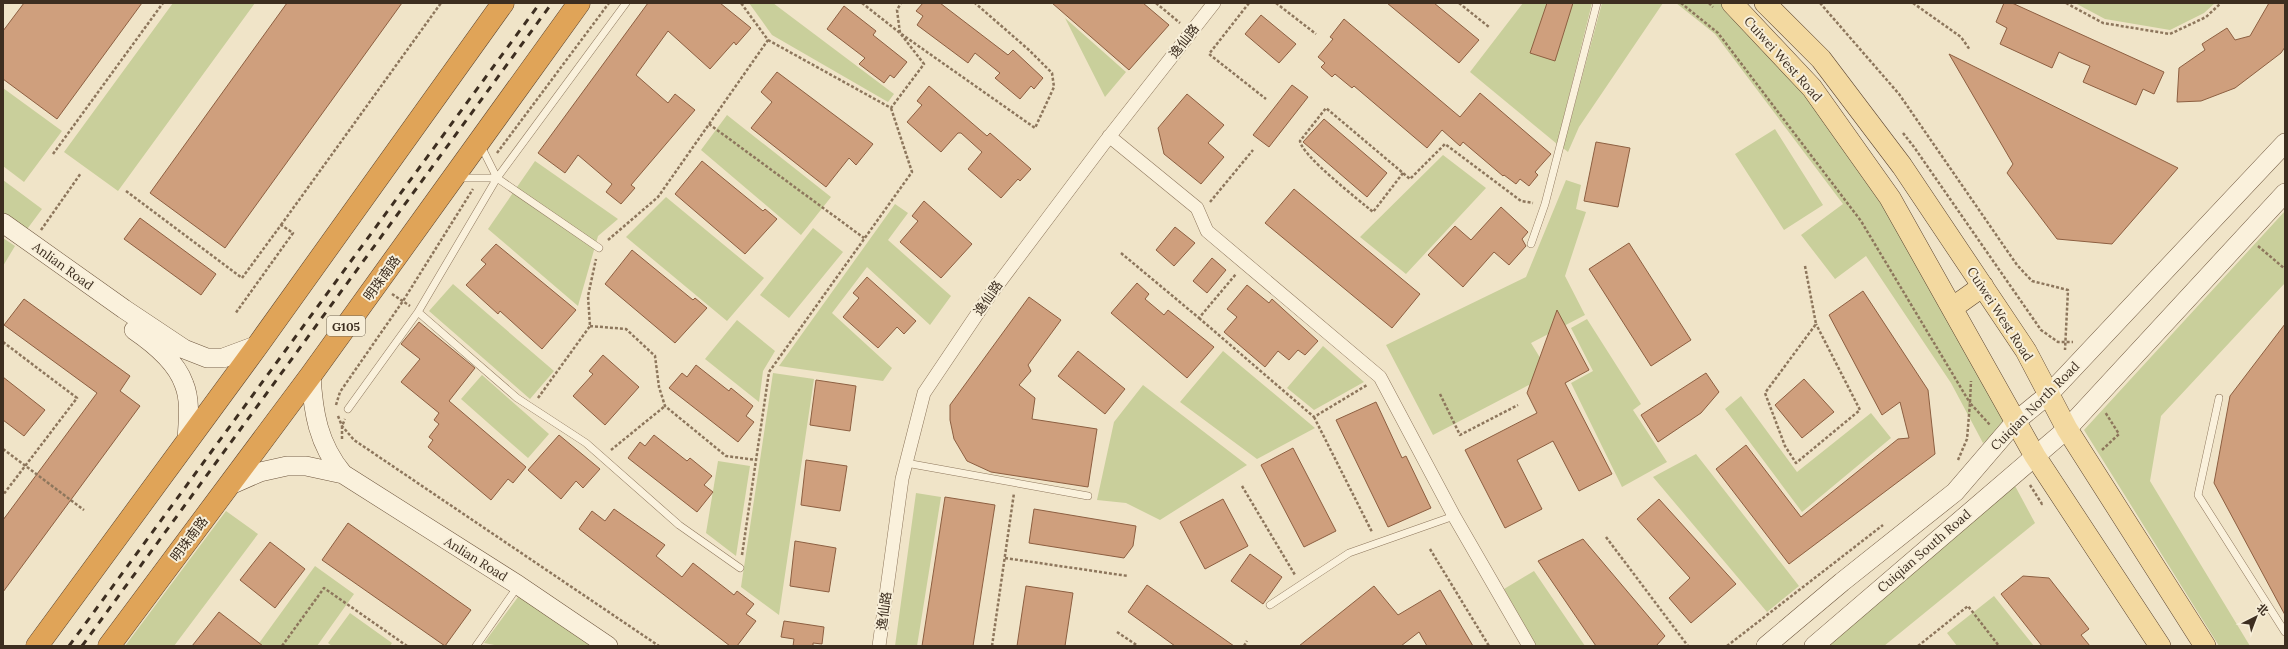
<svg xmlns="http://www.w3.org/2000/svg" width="2288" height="649" font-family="Lora,'Noto Sans SC',serif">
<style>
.green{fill:#c9cf9b}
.building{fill:#cf9f7d;stroke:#8d5f41}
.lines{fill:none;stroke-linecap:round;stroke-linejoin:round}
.lane-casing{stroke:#8d765c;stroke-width:8}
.street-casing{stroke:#8d765c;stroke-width:14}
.secondary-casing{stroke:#6f573f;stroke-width:20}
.primary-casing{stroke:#5b4430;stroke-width:22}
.highway-casing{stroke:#5b4430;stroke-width:23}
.path{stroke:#8d765c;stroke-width:2.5;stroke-dasharray:3 2;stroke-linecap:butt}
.lane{stroke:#faf1dc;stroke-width:7}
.street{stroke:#faf1dc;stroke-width:13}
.secondary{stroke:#faf1dc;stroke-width:19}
.primary{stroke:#f3d9a0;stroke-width:21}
.highway{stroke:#e0a458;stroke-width:22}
.rail{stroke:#3d2e20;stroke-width:3;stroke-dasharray:7 7;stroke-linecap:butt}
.labels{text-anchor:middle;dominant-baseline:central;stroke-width:4;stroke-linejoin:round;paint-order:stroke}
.shield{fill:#f7eed8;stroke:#756857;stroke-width:1}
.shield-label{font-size:12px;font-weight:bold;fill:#3d2e20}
.street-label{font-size:13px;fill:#3d2e20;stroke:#f7eed8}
</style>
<rect width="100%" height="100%" fill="#f0e4c8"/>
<!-- green -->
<path class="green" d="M173,3H255L118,191L64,152Z
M749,3H773L894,94L888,102L772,35Z
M1523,3H1592L1557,144L1470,72Z
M1602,3H1663L1579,127L1568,152L1563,148Z
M1676,3H1724L1807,90L1885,202L2009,422L1983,443L1951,383L1866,256L1835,279L1801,235L1843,204L1715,34Z
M2075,3H2215L2204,13L2170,30L2105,19Z
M1065,18L1126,72L1105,97Z
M3,88L62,131L24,182L3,166Z
M727,115L831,197L801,235L701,150Z
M1775,129L1823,205L1784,230L1735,154Z
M1443,155L1486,188L1406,274L1360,237Z
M535,161L618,219L598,236L578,306L488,229Z
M3,180L42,209L25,232L3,216Z
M1566,180L1581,185L1576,209L1586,212L1565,276L1585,315L1531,343L1550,374L1433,435L1386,345L1526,277Z
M666,197L764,278L727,321L626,237Z
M895,204L908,213L888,240L951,296L930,325L867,267L832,313L892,368L883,381L779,366Z
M2285,211V283L2161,416L2150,481L2250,646H2219L2084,430Z
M813,228L843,252L789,318L760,295Z
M3,238L15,246L3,266Z
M453,284L554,371L530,399L429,311Z
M1587,319L1641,404L1633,410L1667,462L1622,487L1571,383L1593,371L1571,328Z
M737,320L775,351L763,371L759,402L705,359Z
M1323,346L1364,382L1314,410L1287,388Z
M1223,351L1315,428L1257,459L1180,402Z
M773,373L814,379L779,615L741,587Z
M482,375L549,434L528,458L461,399Z
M1143,385L1247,465L1160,520L1126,503L1097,500L1114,422Z
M1741,396L1797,472L1871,413L1891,438L1802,512L1725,409Z
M1696,454L1799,586L1767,612L1653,477Z
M718,461L750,466L736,556L706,533Z
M2014,484L2035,523L1884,646H1827Z
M916,493L941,497L917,646H895Z
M226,511L258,534L174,646H125Z
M315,566L354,594L317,646H257Z
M1534,571L1585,646H1536L1504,589Z
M521,593L600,646H500L484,643Z
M1994,596L2034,646H1957L1947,633Z
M350,613L392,643L390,646H332L328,643Z"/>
<!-- building -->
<path class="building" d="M24,3H142L57,119L3,79V31Z
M287,3H402L225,248L150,193Z
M648,3H720L751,28L736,45L734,42L710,69L668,31L636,75L668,103L675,94L695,110L631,185L635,188L621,204L606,192L612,184L578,155L565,173L538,153Z
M923,3H940L1008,55L1013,50L1043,78L1034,89L1031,86L1020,99L995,78L1000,73L975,53L968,63L917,25L923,16L916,11Z
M1052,3H1143L1169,25L1129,70Z
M1387,3H1434L1479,40L1459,63Z
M1547,3H1573L1555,61L1530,53Z
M2004,3H2012L2164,72L2154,94L2143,89L2136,105L2083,82L2090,66L2071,58L2059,52L2052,68L2000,44L2007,28L1996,22Z
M2269,3H2285V47L2281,53L2235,88L2201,101L2177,102L2179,68L2205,50L2202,44L2227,28L2235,40L2250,36Z
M844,6L876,31L873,35L907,62L894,78L890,75L884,83L859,64L865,58L827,29Z
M1261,15L1296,44L1279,63L1245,34Z
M1344,19L1460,117L1480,93L1551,154L1535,172L1538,175L1529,186L1520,179L1516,184L1504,175L1503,176L1463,142L1460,146L1442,130L1427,148L1354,86L1352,88L1335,74L1332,77L1321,67L1325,63L1318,57L1333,39L1330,37Z
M1949,54L2178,168L2112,244L2057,239L2007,173L2013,164Z
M777,72L873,144L856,165L849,158L826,187L751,128L772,102L761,92Z
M1292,85L1308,97L1269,147L1253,135Z
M929,86L987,136L990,133L1031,169L1020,181L1018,179L1001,198L968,169L982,152L961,133H958L941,152L907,122L922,105L917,101Z
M1187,94L1224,125L1208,143L1224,157L1201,184L1164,154L1158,128Z
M1324,119L1387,173L1367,197L1303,142Z
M1596,142L1630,148L1618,207L1584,201Z
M702,161L763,211L765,209L777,219L745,254L675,194Z
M1294,189L1420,294L1392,328L1265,223Z
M924,201L972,244L941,278L900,242L918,221L912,216Z
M1501,207L1528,232L1522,239L1526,246L1509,265L1494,252L1463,287L1428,255L1455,226L1471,240Z
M140,218L216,274L201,295L124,239Z
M1175,227L1195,243L1174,266L1156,250Z
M1629,243L1691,340L1651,366L1589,269Z
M496,244L576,310L542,349L500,311L498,314L466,285L486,264L481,260Z
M632,250L693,300L695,298L707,308L675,343L605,284Z
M1212,258L1226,270L1207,293L1193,281Z
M867,277L916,321L904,334L897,327L878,348L843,317L859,298L853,293Z
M1137,283L1149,294L1145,299L1164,315L1168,310L1214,347L1187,378L1111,313Z
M1247,285L1269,303L1272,299L1318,341L1305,355L1298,350L1289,360L1278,351L1265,367L1224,332L1237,317L1227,309Z
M1863,291L1928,390L1935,454L1789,564L1716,469L1746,445L1801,517L1898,439L1909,438L1900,402L1882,415L1829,315Z
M1029,297L1061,320L1028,365L1031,371L1019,385L1035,398L1032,419L1097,429L1088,487L991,472L967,461L954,439L950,420V405Z
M24,299L130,376L120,391L140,406L3,592V520L97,393L4,325Z
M1557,310L1589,370L1565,383L1612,474L1579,491L1553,441L1517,460L1542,509L1505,528L1465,450L1537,413L1527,393Z
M419,322L475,368L449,401L526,467L513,483L508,479L491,500L428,447L433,440L429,437L439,424L434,420L439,413L401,382L420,359L401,344Z
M2285,324V615L2214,483L2230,396Z
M1078,351L1125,389L1105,414L1058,376Z
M603,355L639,387L605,425L573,396L593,374L589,371Z
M696,365L729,391L731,388L753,406L746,416L754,422L738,442L669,388L682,373L687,377Z
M1706,373L1719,392L1701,413L1658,442L1641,415Z
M3,377L45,410L24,436L3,420Z
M1804,379L1834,412L1802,438L1775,405Z
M816,380L856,386L850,431L810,425Z
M1376,402L1402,458L1406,456L1431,508L1388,527L1336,420Z
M559,435L600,469L583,488L576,481L561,499L528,470Z
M654,435L687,461L690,458L712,476L704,485L713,492L697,512L628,458L640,442L645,446Z
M1293,448L1336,531L1304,547L1261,465Z
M806,460L847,466L840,511L801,505Z
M945,497L995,505L973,646H922Z
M1223,499L1248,546L1205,569L1180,522Z
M1659,499L1736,584L1691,623L1669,598L1690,578L1637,519Z
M614,509L665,545L656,556L682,577L693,563L734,595L737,591L754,604L746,614L756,621L737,646H730L579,529L592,511L605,521Z
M1034,509L1136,526L1133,546L1124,558L1029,543Z
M348,523L471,610L445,646L322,560Z
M1583,539L1665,636L1656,646H1596L1538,561Z
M795,541L836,548L829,592L790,586Z
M270,542L305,569L275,608L240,580Z
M1250,554L1282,577L1263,604L1231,581Z
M2023,576L2049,578L2089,629L2081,635L2090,646H2042L2001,594Z
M1147,585L1234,646H1175L1128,612Z
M1026,586L1073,593L1065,646H1017Z
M1374,586L1398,615L1440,590L1473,646H1427L1419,632L1401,646H1299Z
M219,612L263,646H192Z
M784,621L824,627L822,644L813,643V646H793L794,639L781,637Z"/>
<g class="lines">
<!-- lane casing -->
<g class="lane-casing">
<path id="lane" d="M480,144L497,178L599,248
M457,178H497
M1531,244L1545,204L1597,3
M418,312L517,398L586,443L679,525L740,568
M2219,398L2198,495L2285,632
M348,409L418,312L497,178L626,3
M906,463L1088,496
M1270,605L1349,553L1454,516
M476,646L518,586"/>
</g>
<!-- street casing -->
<g class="street-casing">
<path id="street" d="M1109,136L1197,208L1207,231L1380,377L1454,516L1529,646
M879,646L902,479L924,393L990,295L1105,142L1214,3"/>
</g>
<!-- secondary casing -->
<g class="secondary-casing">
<path id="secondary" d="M3,223L124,309L184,349L207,358H223L258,345
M134,330C153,343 176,361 184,384C191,401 188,422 187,440
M311,375C313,412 318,444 343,474
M228,486L260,472L287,466H306L343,474L518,585L608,646
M1766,646L1842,582L1955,492L2016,421L2049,394L2285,143
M1814,646L2067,429L2285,193"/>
</g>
<!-- primary casing -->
<g class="primary-casing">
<path id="primary" d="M1732,3L1812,88L1890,198L2035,456L2160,646
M1765,3L1821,59L1902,166L2026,351L2067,429L2205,646
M1952,308L1983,286"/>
</g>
<!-- highway casing -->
<g class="highway-casing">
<path id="highway" d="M37,646L258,345L503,3
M109,646L311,375L579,3"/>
</g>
<!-- path -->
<path class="path" d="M862,3L900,33L1035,128L1054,87L1052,73L1029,50L975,3
M1156,3L1180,23
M1249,3L1209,54L1266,99
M1276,3L1316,34
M1459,3L1489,27
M1681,3L1718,33L1861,221L1970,403
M1709,3L1713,7
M1820,3L1899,94L2017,265L2032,281L2068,290L2065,350
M1913,3L1961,37L1970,50
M2066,3L2103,23L2170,34L2206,17L2221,3
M768,40L891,108L924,64L900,33L897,10L901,3
M709,124L864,238
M1903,133L1914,147L2041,330L2058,342H2073
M497,153L609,3
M53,154L163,3
M1403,173L1373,212C1359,200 1302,156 1300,141L1326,108L1403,173L1410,179L1445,144L1521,201L1533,203
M126,191L242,278L281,225L293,233L235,314
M1210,202L1253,150
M281,225L441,3
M41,230L81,173
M608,240L658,197L768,40L741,3
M2258,246L2285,269
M1121,253L1199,318L1236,274
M1805,266L1816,324L1765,393L1785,446L1796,463L1860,410L1816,324
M392,294L410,306
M1199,318L1314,417L1367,385
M590,326L626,329L655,356L659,387L665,406L726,456L756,460
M3,342L77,398L3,495
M1440,394L1460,435L1518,405
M538,398L590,326L588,296L596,259
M1970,402L1971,381
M336,405L340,392L403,301L473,189
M338,416L342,426L354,440L659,646
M1314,417L1372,532
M342,439V426L345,419
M3,449L84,510
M611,450L665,406
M2102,450L2119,434L2105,412
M1958,460L1967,439L1970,403L1990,425
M2030,485L2042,504L2044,503
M1242,486L1295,575
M1606,537L1688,646
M1430,549L1489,646
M742,555L769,372L912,172L891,108
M1005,558L1128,576
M1117,632L1138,646
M282,646L324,588L407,646
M992,646L1014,493
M1244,646L1247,641
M1727,646L1883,525
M1918,646L1968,606L1999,646"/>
<!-- lane -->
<use href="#lane" class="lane"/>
<!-- street -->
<use href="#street" class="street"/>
<!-- secondary -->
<use href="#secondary" class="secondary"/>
<!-- primary -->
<use href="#primary" class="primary"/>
<!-- highway -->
<use href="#highway" class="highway"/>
<!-- rail -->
<path class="rail" d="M69,646L540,3
M82,646L552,3"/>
</g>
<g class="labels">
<!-- shield labels -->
<rect class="shield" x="327" y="316" width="38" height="20" rx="3"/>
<g class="shield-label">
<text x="346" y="326">G105</text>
</g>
<!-- street labels -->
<g class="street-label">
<text transform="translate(1184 41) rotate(-52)">逸仙路</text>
<text transform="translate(1783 59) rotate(48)">Cuiwei West Road</text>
<text transform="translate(63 266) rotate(36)">Anlian Road</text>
<text transform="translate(382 278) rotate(-54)">明珠南路</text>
<text transform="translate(988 298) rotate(-55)">逸仙路</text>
<text transform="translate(2000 314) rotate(57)">Cuiwei West Road</text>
<text transform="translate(2035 406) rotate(-45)">Cuiqian North Road</text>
<text transform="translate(189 539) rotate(-53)">明珠南路</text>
<text transform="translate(1924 551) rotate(-41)">Cuiqian South Road</text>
<text transform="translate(476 559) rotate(32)">Anlian Road</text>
<text transform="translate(884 611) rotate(-82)">逸仙路</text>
</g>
</g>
<!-- border -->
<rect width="2288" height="649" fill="none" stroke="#3d2e20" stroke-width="8"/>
<!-- north arrow -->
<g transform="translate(2256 617) rotate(42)" stroke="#f7eed8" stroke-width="3" paint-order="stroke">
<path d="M0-3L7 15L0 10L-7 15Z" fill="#3d2e20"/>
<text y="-6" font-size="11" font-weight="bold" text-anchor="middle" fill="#3d2e20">北</text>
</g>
</svg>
